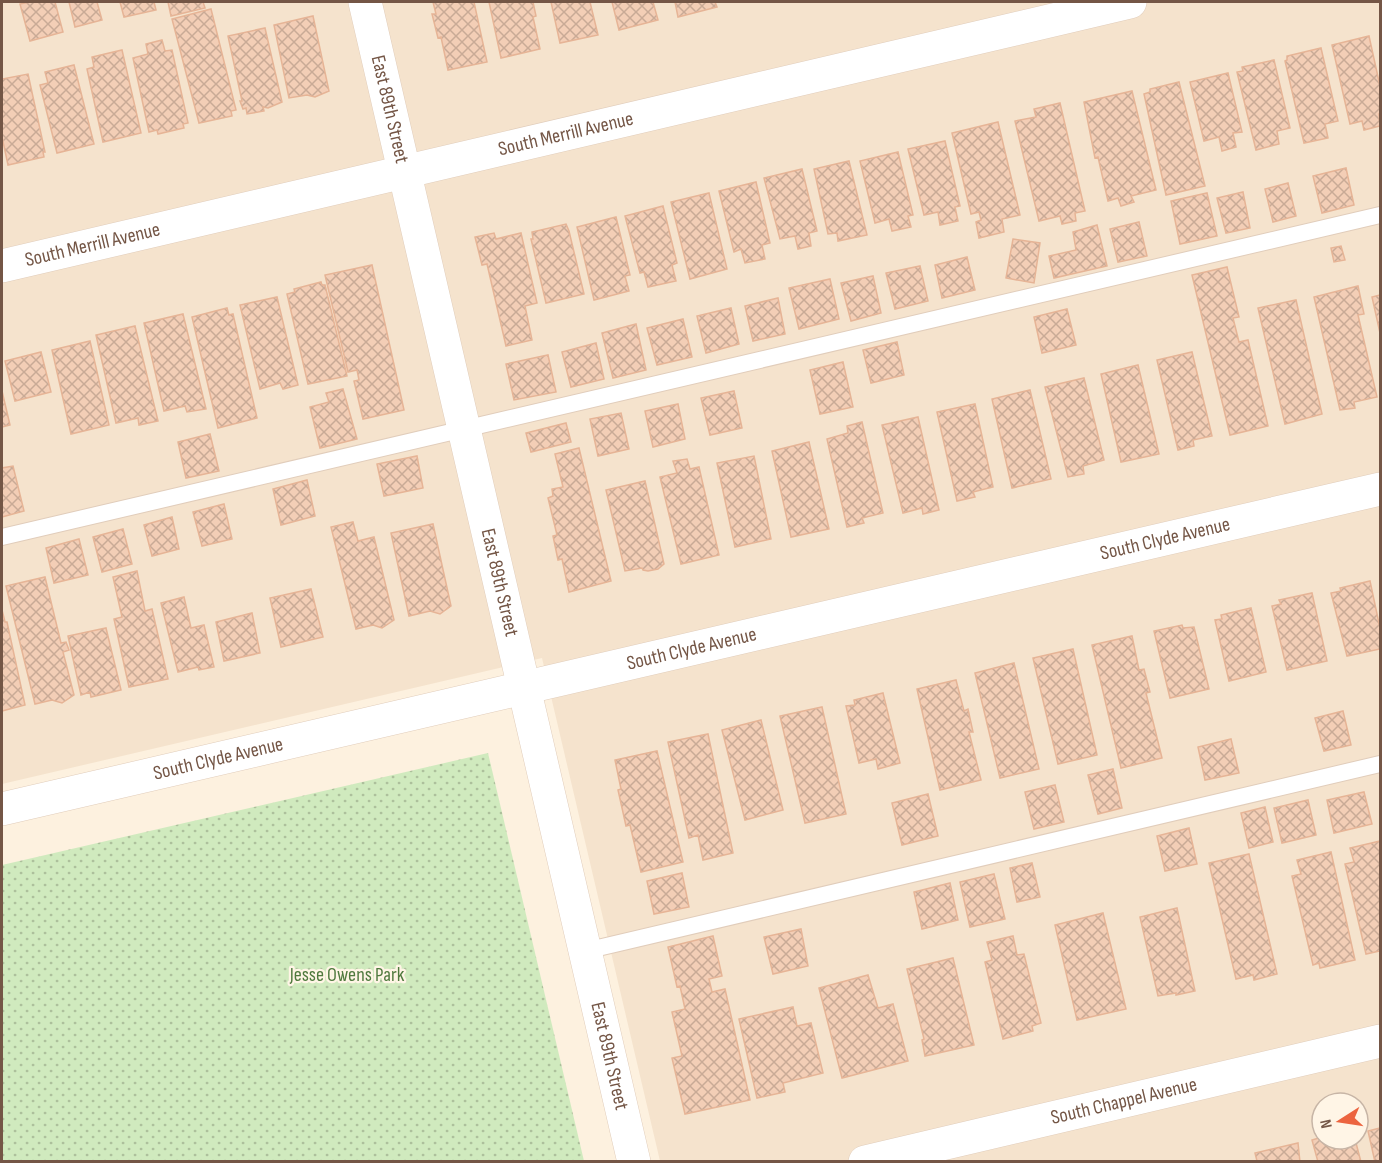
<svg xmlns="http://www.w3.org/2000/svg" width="1382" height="1163" font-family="'Sofia Sans Condensed',sans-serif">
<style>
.residential{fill:#f5e3cd;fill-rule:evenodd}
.park{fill:url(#park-dots)}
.building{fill:url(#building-cross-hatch);stroke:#e6b496;stroke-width:1.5}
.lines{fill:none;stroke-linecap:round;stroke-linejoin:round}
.service-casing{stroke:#e1cdbb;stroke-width:18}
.minor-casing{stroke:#e1cdbb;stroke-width:34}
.service{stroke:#fff;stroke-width:16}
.minor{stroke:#fff;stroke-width:33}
.labels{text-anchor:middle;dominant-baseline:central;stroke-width:4.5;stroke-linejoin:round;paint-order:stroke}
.street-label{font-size:20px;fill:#745646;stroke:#fff5e6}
.park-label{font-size:20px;fill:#507a3e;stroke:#fff5e6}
</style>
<defs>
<pattern id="park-dots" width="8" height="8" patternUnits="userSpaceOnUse" patternTransform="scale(1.5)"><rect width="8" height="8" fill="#d0eabe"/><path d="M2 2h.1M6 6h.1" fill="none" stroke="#adc09c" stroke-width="1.8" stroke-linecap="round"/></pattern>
<pattern id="building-cross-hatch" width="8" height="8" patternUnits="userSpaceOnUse" patternTransform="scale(1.5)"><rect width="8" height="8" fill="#f3ceb6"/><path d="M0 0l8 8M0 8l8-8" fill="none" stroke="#c9aa96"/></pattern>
</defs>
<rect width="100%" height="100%" fill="#fdf1df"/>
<!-- residential -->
<path class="residential" d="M2,2H1380V1161H660L542,658L2,784ZM1322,1103H1358V1139H1322Z"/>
<!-- park -->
<path class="park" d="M488,753L584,1161H2V865Z"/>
<!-- building -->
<path class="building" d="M30,2H55L63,32L30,41L20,4Z
M69,2H97L102,20L75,27Z
M120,2H154L156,10L124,17Z
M168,2H203L205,8L171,16Z
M433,2H474L487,62L448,70L441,37L438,38L432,14H436Z
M489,2H533L536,16L533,17L540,49L501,58Z
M551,2H590L598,35L560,43Z
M612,2H653L658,20L619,30Z
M675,2H715L717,7L678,17Z
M211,9L236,110L231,111L232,116L199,123L172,19Z
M313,16L329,91L315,97L307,95L289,98L274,25Z
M265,28L282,102L268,108L263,107L264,111L247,114L246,108L243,109L240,101H242L228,36Z
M1369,36L1380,86V114H1379L1380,126L1364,130L1362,121L1350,124L1332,45Z
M162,40L165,51L172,50L188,123L183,124L184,128L158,134L157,130L149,132L133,58L148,54L146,44Z
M1321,48L1338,121L1325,124L1328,138L1304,143L1285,61L1287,60V56Z
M122,50L141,133L103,142L87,69L94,67L92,57Z
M1274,60L1290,128L1277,131L1279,144L1256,150L1237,72L1243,71L1242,67Z
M74,65L94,144L57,153L40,85L48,83L45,72Z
M1228,73L1242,132L1233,133L1236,147L1222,151L1219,137L1204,141L1190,82Z
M28,74L45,152H43L44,157L8,165L2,137V79Z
M1179,82L1205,186L1166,195L1144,94L1150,92V89Z
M1132,91L1156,190L1131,196L1134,202L1121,206L1118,198L1108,201L1098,157L1095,158L1084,102Z
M1060,103L1085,211L1075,213L1076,221L1062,224L1060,216L1039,221L1015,121L1036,117L1034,109Z
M998,122L1020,215L1002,219L1004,232L979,238L976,222L981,220L979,212L971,214L952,133Z
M945,141L960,206L955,207L958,221L940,225L938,212L924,215L908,149Z
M898,152L913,215L908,216L911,227L892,231L889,219L875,223L860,161Z
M849,161L867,235L838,241L837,233L828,234L814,169Z
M1346,168L1354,205L1322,213L1313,176Z
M802,169L817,231L809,233L811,246L798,249L795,236L780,239L764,178Z
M756,182L770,243L762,245L765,259L745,263L741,249L734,252L719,191Z
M1288,183L1296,216L1273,222L1265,189Z
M1243,192L1250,228L1226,233L1217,198Z
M709,193L727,269L690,279L671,202Z
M1207,193L1217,236L1180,244L1171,201Z
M663,206L677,263L672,265L676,281L648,287L644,272L640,273L625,216Z
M616,217L630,275L625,276L629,291L594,300L577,227Z
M1139,222L1147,256L1118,262L1110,229Z
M566,224L569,231L584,294L546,303L531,239H533L532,232Z
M1097,225L1107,266L1054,278L1049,256L1076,250L1073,232Z
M494,233L496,239L521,233L537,303L525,306L532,340L506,346L487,264L482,265L475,237Z
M1013,239L1040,243L1034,283L1006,278Z
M1341,246L1345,260L1334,262L1331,248Z
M967,257L975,290L942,298L935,265Z
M372,265L404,410L363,419L354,381L359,380L357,370L348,372L325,275Z
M920,266L928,301L895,309L886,273Z
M1227,267L1239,317L1233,318L1239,342L1248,340L1268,426L1230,435L1192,275Z
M873,276L881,313L851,321L841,283Z
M830,279L839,319L799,329L789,288Z
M321,282L322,285H325L347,376L308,384L287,294L295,292L294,289Z
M1358,286L1364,314L1358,315L1377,397L1354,402L1355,408L1340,410L1314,297Z
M1380,295V333L1372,297Z
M277,297L298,385L283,389L280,383L260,389L240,305Z
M778,298L785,334L753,341L745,306Z
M1296,300L1322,414L1285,424L1258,308Z
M227,308L229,315L233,314L257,418L218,428L192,317Z
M731,308L739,344L706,353L697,316Z
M1067,309L1076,345L1042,353L1034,317Z
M183,314L206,409L187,412L185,406L164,411L144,323Z
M683,319L692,357L657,365L647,328Z
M636,324L646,370L613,378L602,333Z
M135,326L158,421L139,425L138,418L116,423L96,335Z
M90,341L109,425L71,434L52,350Z
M897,342L904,375L871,383L863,350Z
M596,343L604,379L571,387L562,352Z
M41,352L51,392L15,401L5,361Z
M1192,352L1212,436L1193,440L1194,446L1178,450L1157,360Z
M548,355L556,392L514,400L506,364Z
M843,362L853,407L820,414L810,370Z
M1138,365L1159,454L1121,462L1101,374Z
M1084,378L1104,460L1083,466L1084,474L1068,477L1045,387Z
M343,389L357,439L320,448L310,407L329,402L326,393Z
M1030,390L1051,479L1012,488L992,399Z
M2,391L10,425L2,427Z
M734,391L742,428L710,435L701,398Z
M678,404L685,439L653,447L645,411Z
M975,404L993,487L973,492L975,497L957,501L937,412Z
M621,413L629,449L598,456L590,419Z
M918,417L939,510L923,514L922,508L903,513L882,425Z
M862,422L883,513L862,518L864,523L847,527L827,439L848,433L847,426Z
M566,423L571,442L531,452L526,433Z
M210,434L219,471L186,478L178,442Z
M809,442L829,529L791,537L772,451Z
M579,448L611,581L569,592L562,559L558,560L553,536L557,535L548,498L553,496L552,489L563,487L555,454Z
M417,456L423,488L384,496L377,464Z
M754,456L771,539L735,547L717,463Z
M687,459L690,469L699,467L719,555L681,564L660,477L677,473L673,461Z
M13,466L24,511L2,517V468Z
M307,480L315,516L281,525L273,489Z
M645,481L664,564L658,569L648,571L643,570L642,568L625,571L606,490Z
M224,504L232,539L202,546L193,512Z
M172,517L179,549L152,556L144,525Z
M353,522L358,541L374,537L394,620L382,628L373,625L356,629L331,527Z
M433,524L451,606L440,614L430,611L409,616L391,533Z
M123,529L132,564L102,572L93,537Z
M79,539L88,575L54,583L46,548Z
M137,571L145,611L152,609L168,679L129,687L114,619L122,617L113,577Z
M45,577L61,643L66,642L69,650L63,652L74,695L62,703L52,700L35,704L6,586Z
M1370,581L1380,628V649L1347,656L1331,593L1341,591L1340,588Z
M311,589L323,637L281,647L270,598Z
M1312,593L1327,661L1287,670L1272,606L1281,604L1279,600Z
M184,597L191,628L204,625L214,667L199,670L198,667L178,672L161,603Z
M1251,608L1266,672L1229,681L1215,620L1222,619L1221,615Z
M2,610L5,622H7L25,705L2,711Z
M252,613L260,653L224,661L216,622Z
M1182,625L1183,628L1194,627L1209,689L1170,698L1154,631Z
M106,628L121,690L91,697L90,692L81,695L68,636Z
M1132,636L1139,670L1144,669L1150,692L1146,693L1162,758L1121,768L1092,645Z
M1073,649L1097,755L1058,764L1033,658Z
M1014,663L1039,769L1000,778L975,673Z
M956,680L964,711L968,709L973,732H969L981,780L940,790L917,689Z
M883,693L900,763L878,769L876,759L859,763L846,706L855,705L854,700Z
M822,707L846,814L805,823L780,716Z
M1343,711L1351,745L1324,751L1315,718Z
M761,720L783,810L745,820L722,730Z
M708,734L733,853L703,860L698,835L689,838L668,742Z
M1231,739L1239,773L1205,780L1198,747Z
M657,751L683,862L641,872L630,825L626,826L618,790L621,789L615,760Z
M1113,769L1122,808L1098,814L1088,775Z
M1055,785L1064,822L1034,829L1025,792Z
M1364,792L1372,824L1334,833L1327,800Z
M928,794L938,836L902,845L892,803Z
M1308,800L1316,835L1282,843L1274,808Z
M1265,807L1273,842L1249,848L1241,813Z
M1189,828L1197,864L1165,871L1157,836Z
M1380,841V951L1366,954L1345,864L1354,862L1350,848Z
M1331,852L1355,960L1320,968L1319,963L1313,965L1292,876L1301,874L1297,860Z
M1249,854L1277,974L1254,980L1253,975L1236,979L1209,863Z
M1032,863L1040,897L1017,902L1010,868Z
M682,873L689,907L654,914L647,881Z
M994,874L1005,919L970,927L960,882Z
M950,883L958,920L922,929L914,892Z
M1177,908L1195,991L1176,995V993L1158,996L1140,917Z
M1103,913L1126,1009L1077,1020L1055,925Z
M801,929L808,966L773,974L764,937Z
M713,936L722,976L709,979L712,992L725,989L750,1100L685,1114L672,1058L682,1056L672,1012L685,1009L680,986L677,987L668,947Z
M1013,936L1017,955L1024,954L1041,1023L1032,1026L1033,1031L1003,1039L985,962L992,960L987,942Z
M953,958L974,1045L925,1056L922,1040L924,1039L907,969Z
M868,975L878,1008L893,1004L908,1061L842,1078L819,988Z
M793,1007L797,1026L811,1023L823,1073L783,1083L785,1092L757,1098L739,1019Z
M1380,1128V1162H1375L1368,1131Z
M1322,1137V1139H1355L1361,1162H1318L1312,1140Z
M1298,1143L1300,1162L1257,1161L1255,1153Z"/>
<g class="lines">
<!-- service casing -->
<g class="service-casing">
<path id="service" d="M2,537L1380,215
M585,951L1380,764"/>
</g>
<!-- minor casing -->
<g class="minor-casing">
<g id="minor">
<path id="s1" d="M365,2L634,1162"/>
<path id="s2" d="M2,266L1130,2"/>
<path id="s3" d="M2,809L1380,489"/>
<path id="s4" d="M865,1162L1380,1041"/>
</g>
</g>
<!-- service -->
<use href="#service" class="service"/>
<!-- minor -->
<use href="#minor" class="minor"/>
</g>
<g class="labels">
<!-- street labels -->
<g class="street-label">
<text stroke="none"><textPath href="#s1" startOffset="110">East 89th Street</textPath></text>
<text stroke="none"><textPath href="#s2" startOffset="579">South Merrill Avenue</textPath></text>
<text stroke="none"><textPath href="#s2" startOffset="93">South Merrill Avenue</textPath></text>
<text stroke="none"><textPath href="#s3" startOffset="1194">South Clyde Avenue</textPath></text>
<text stroke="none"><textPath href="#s1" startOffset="596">East 89th Street</textPath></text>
<text stroke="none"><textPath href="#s3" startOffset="708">South Clyde Avenue</textPath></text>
<text stroke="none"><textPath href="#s3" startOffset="222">South Clyde Avenue</textPath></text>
<text stroke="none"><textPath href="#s1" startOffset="1082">East 89th Street</textPath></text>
<text stroke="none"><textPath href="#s4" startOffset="266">South Chappel Avenue</textPath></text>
</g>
<!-- park labels -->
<g class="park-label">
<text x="347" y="975">Jesse Owens Park</text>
</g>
</g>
<!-- border -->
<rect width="1382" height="1163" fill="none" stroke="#745646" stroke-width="6"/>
<!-- north arrow -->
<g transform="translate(1340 1121) rotate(258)"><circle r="28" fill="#fff5e6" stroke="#c7b5a6" stroke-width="1.5"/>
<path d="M0-4.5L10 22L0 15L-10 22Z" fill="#ec643f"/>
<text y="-9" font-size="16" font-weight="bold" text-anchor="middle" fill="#745646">N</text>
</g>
</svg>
